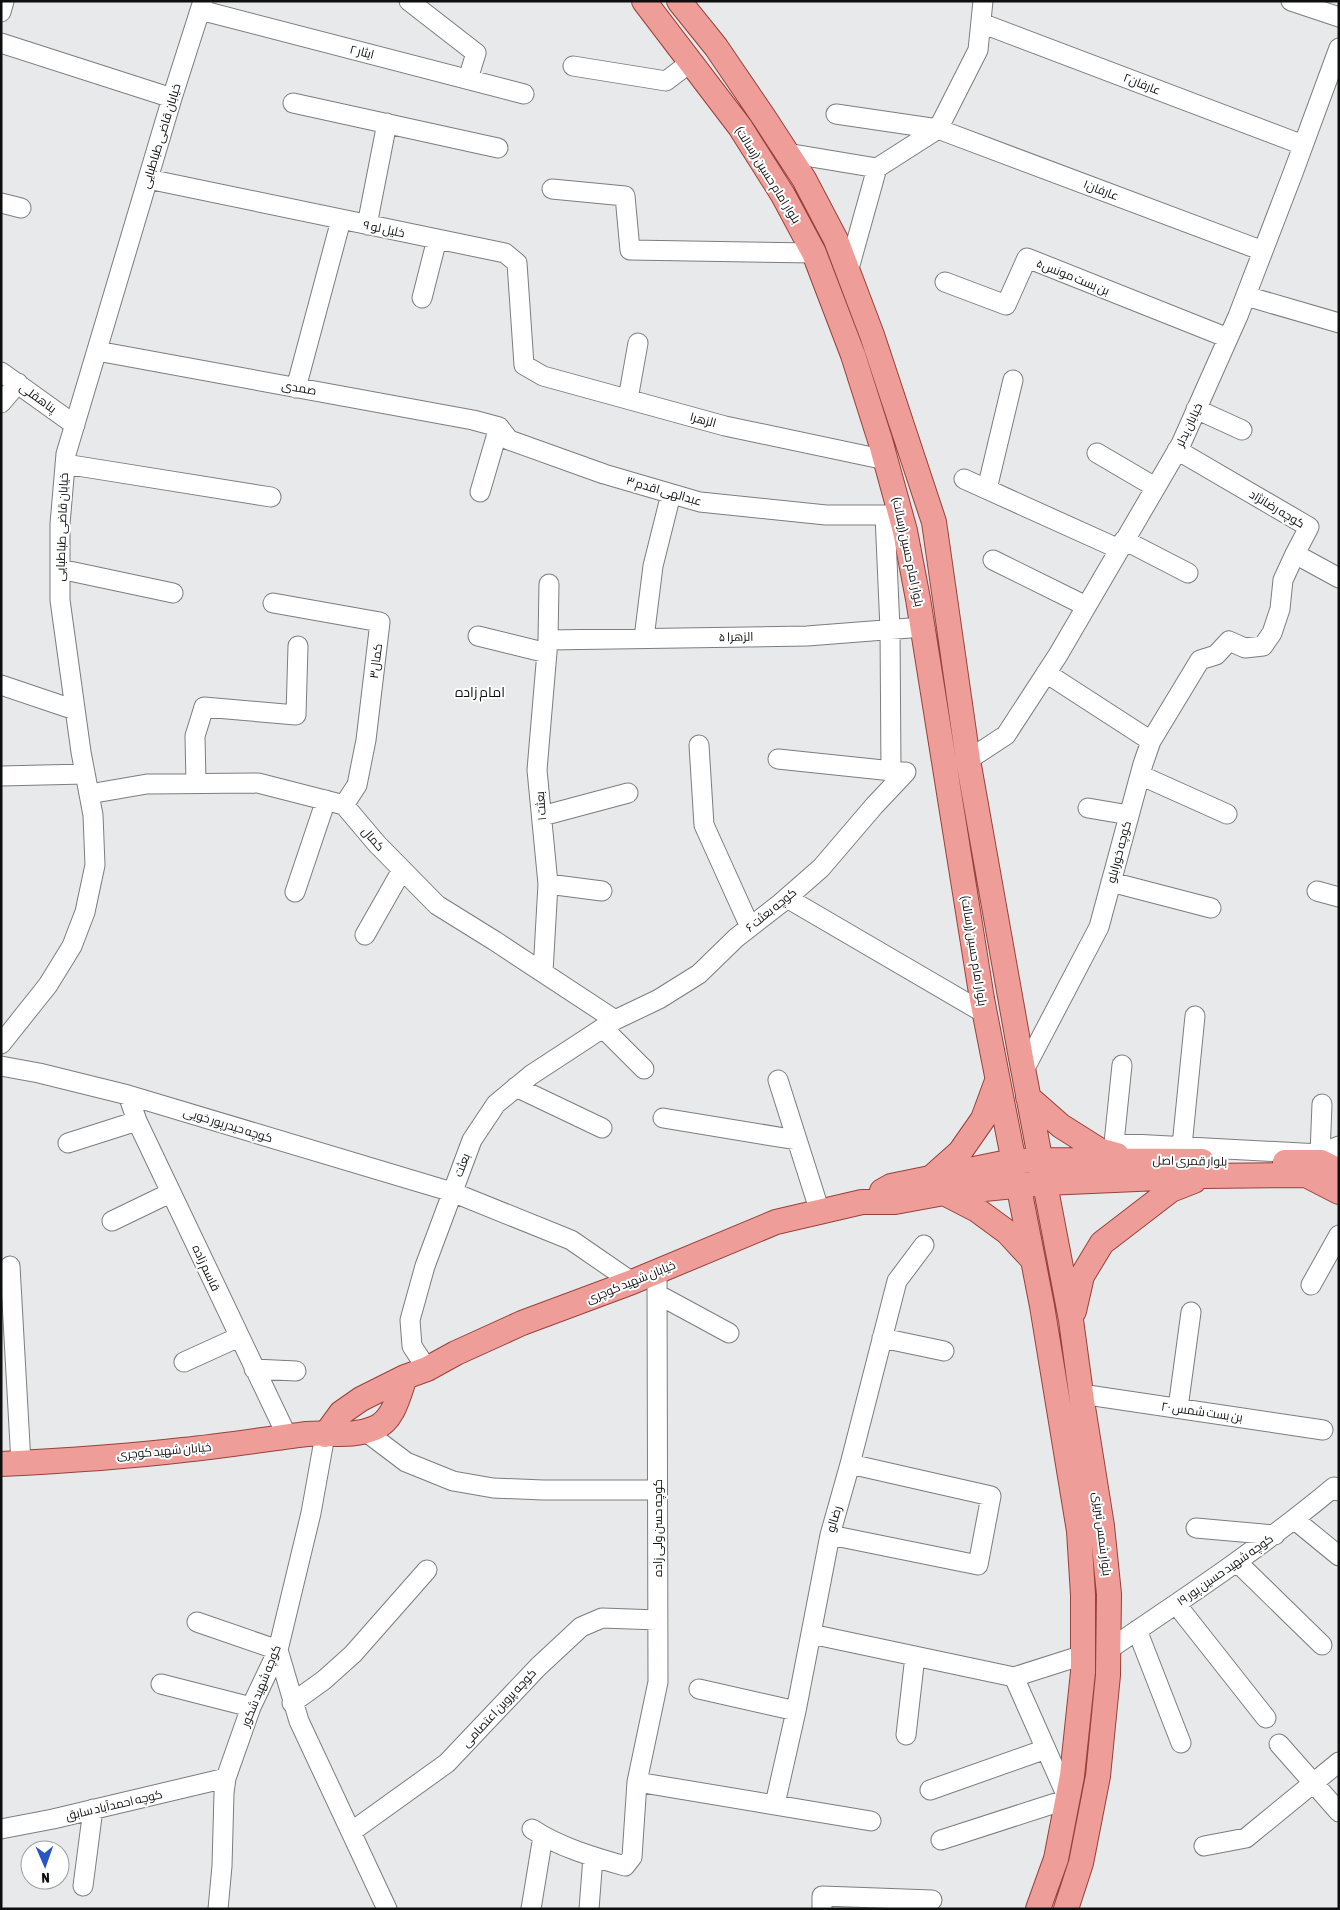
<svg xmlns="http://www.w3.org/2000/svg" width="1340" height="1910" font-family="'Asap Condensed',Cairo,sans-serif">
<style>
.lines{fill:none;stroke-linecap:round;stroke-linejoin:round}
.minor-casing{stroke:#7b7d7f;stroke-width:21}
.major-casing{stroke:#99403b;stroke-width:26}
.minor{stroke:#fff;stroke-width:19}
.major{stroke:#ef9d98;stroke-width:24}
.labels{text-anchor:middle;dominant-baseline:central;stroke-width:4;stroke-linejoin:round;paint-order:stroke}
.street-label{font-size:12px;fill:#0d0e0e;stroke:#fff}
.neighbourhood-label{font-size:14px;fill:#0d0e0e;stroke:#fff}
</style>
<rect width="100%" height="100%" fill="#e7e9eb"/>
<g class="lines">
<!-- minor casing -->
<g class="minor-casing">
<path id="minor" d="M409,1L476,53L468,79
M1291,1L1339,17
M200,10L524,94
M1,12L4,1
M981,23L1303,145
M1,43L172,98
M573,66L666,81L691,62
M293,103L498,148
M836,114L938,129L1263,251
M787,153L877,168L848,272
M877,168L938,129L978,50L983,1
M148,179L505,253L517,263L524,365L543,376L725,426L886,460
M552,189L625,196L630,250L814,253
M1,203L21,208
M367,225L387,123
M945,282L1006,305L1027,258L1228,338
M1246,296L1339,323
M422,298L437,239
M97,351L473,420L499,427
M1,372L75,425
M296,388L341,220
M628,399L638,343
M1,403L18,383
M1196,409L1242,430
M499,427L509,440L604,474L700,502L826,515H901
M1177,450L1309,527L1295,554L1339,578
M1097,453L1155,487
M65,464L271,497
M964,479L1119,549
M987,489L1013,380
M480,492L499,427
M885,515L890,629L891,771
M1124,540L1188,573
M993,560L1086,606
M60,569L173,593
M273,603L380,622L366,740L357,785L344,805
M478,636L547,653
M644,638L653,566L671,494
M548,640L807,636L923,627
M1,685L75,710
M1151,741L1200,660L1216,655L1229,641L1245,648L1263,646L1272,633L1280,609L1283,580L1295,554
M699,745L704,825L750,927
M778,759L902,772
M968,760L1006,735L1058,655L1181,444L1238,316L1293,173L1339,48
M1140,775L1227,814
M1,776L85,774
M196,783L195,736L204,707L296,715L298,646
M89,794L147,784L258,783L344,805L377,844L437,905L495,941L615,1020
M1088,808L1129,815
M542,816L628,793
M1111,882L1211,908
M548,884L602,891
M1317,891L1339,897
M295,892L326,800
M787,898L984,1013
M365,935L402,870
M543,972L548,884L537,770L548,640L549,584
M603,1028L644,1069
M1,1044L48,985L72,946L85,912L95,865L93,815L81,752L60,600V524L66,454L172,98L203,1
M1122,1065L1114,1143L1320,1154L1339,1146
M1,1066L39,1073L128,1095L452,1192L571,1240L632,1282
M1023,1072L1099,927L1143,764L1151,741L1046,673
M778,1080L820,1212
M516,1087L602,1128
M128,1095L137,1121L288,1438
M663,1118L797,1140
M68,1143L137,1121
M1182,1146L1195,1016
M1320,1154L1322,1104
M112,1221L170,1193
M10,1266L21,1463
M1311,1285L1339,1235
M657,1294L729,1333
M882,1338L944,1351
M184,1362L239,1337
M254,1369L296,1371
M427,1369L412,1346L410,1320L425,1266L472,1140L496,1104L531,1075L615,1020L659,999L699,974L736,938L781,903L821,868L874,806L906,772
M1081,1394L1323,1430
M1178,1408L1191,1312
M365,1431L406,1462L453,1481L493,1488L543,1490H657
M1295,1520L1339,1556
M1196,1528L1275,1535
M830,1535L978,1565L991,1496L850,1464
M1238,1563L1322,1645
M1176,1604L1266,1718
M197,1622L278,1650L299,1721L387,1909
M1137,1630L1181,1743
M811,1634L1014,1677
M1108,1650C1185,1598 1262,1547 1334,1487L1339,1491
M161,1684L251,1707
M699,1689L796,1711
M292,1703L324,1680L353,1654L427,1570
M906,1735L915,1656
M1279,1744L1339,1812
M637,1782L871,1821
M930,1790L1046,1749
M775,1804L796,1711L830,1535L850,1464L897,1281L924,1245
M1,1829L53,1819L226,1778
M532,1829C559,1847 593,1857 625,1866L632,1857L637,1782L658,1682L657,1272
M351,1832L447,1763L538,1667L581,1627L602,1618L658,1620
M941,1840L1068,1799L1014,1677L1083,1655
M1204,1846L1246,1838L1339,1762
M83,1886L93,1809
M218,1909L222,1866L224,1793L226,1778L251,1707L278,1650L311,1513L325,1435
M531,1909L543,1836
M589,1909L593,1857
M822,1909V1896L932,1900"/>
</g>
<!-- major casing -->
<g class="major-casing">
<path id="major" d="M644,1L740,127L783,195L814,253L853,355L880,440L905,531L918,599L982,999L1042,1306L1079,1531L1083,1595V1672L1072,1776L1056,1859L1038,1909
M679,1L716,47L765,119L804,179L836,240L872,335L934,522L968,760L1021,1058L1071,1320L1082,1401L1102,1526L1109,1594L1108,1675L1098,1776L1081,1863L1066,1909
M1028,1097L1061,1126L1099,1150L1117,1155
M1285,1162H1321L1339,1171
M932,1177L960,1152L983,1119L997,1081
M882,1191L891,1186L1013,1161L1040,1160L1202,1161
M944,1193L977,1210L1007,1232L1032,1259
M1074,1311L1082,1276L1102,1243L1171,1190L1194,1181
M325,1435L341,1413L361,1399L405,1377L427,1369L456,1353L522,1323L632,1282L776,1222L862,1202H895L944,1193L1046,1183L1205,1176L1306,1175L1339,1192
M1,1464C62,1461 123,1457 183,1450C225,1446 266,1439 307,1434C331,1432 351,1438 375,1428C394,1420 399,1394 405,1377"/>
</g>
<!-- minor -->
<use href="#minor" class="minor"/>
<!-- major -->
<use href="#major" class="major"/>
</g>
<g class="labels">
<!-- street labels -->
<g class="street-label">
<text transform="translate(362 52) rotate(14)">ایثار ۲</text>
<text transform="translate(1142 84) rotate(21)">عارفان۲</text>
<text transform="translate(161 136) rotate(-73)">خیابان قاضی طباطبایی</text>
<text transform="translate(768 175) rotate(58)">بلوار امام حسین (رسالت)</text>
<text transform="translate(1101 190) rotate(21)">عارفان۱</text>
<text transform="translate(384 229) rotate(12)">خلیل لو ۹</text>
<text transform="translate(1073 277) rotate(22)">بن بست مونس۵</text>
<text transform="translate(299 388) rotate(10)">صمدی</text>
<text transform="translate(38 398) rotate(36)">پناهقلی</text>
<text transform="translate(703 420) rotate(15)">الزهرا</text>
<text transform="translate(1189 425) rotate(-65)">خیابان یدلر</text>
<text transform="translate(664 491) rotate(16)">عبدالهی اقدم ۳</text>
<text transform="translate(1277 509) rotate(31)">کوچه رضانژاد</text>
<text transform="translate(62 527) rotate(-88)">خیابان قاضی طباطبایی</text>
<text transform="translate(908 552) rotate(78)">بلوار امام حسین (رسالت)</text>
<text transform="translate(736 637) rotate(-1)">الزهرا ۵</text>
<text transform="translate(376 661) rotate(-83)">کمال۳</text>
<text transform="translate(541 806) rotate(-95)">بعثت ۱</text>
<text transform="translate(373 839) rotate(49)">کمال</text>
<text transform="translate(1119 852) rotate(-75)">کوچه خورابلو</text>
<text transform="translate(771 910) rotate(-39)">کوچه بعثت ۶</text>
<text transform="translate(974 951) rotate(81)">بلوار امام حسین (رسالت)</text>
<text transform="translate(228 1125) rotate(17)">کوچه حیدرپور خویی</text>
<text transform="translate(1190 1161) rotate(1)">بلوار قمری اصل</text>
<text transform="translate(462 1165) rotate(-69)">بعثت</text>
<text transform="translate(206 1268) rotate(65)">قاسم زاده</text>
<text transform="translate(631 1282) rotate(-22)">خیابان شهید کوچری</text>
<text transform="translate(1202 1412) rotate(8)">بن بست شمس ۲۰</text>
<text transform="translate(164 1451) rotate(-5)">خیابان شهید کوچری</text>
<text transform="translate(834 1519) rotate(-74)">رضالو</text>
<text transform="translate(658 1528) rotate(-90)">کوچه حسن ولی زاده</text>
<text transform="translate(1102 1534) rotate(83)">بلوار شمس تبریزی</text>
<text transform="translate(1225 1570) rotate(-35)">کوچه شهید حسین پور ۱۹</text>
<text transform="translate(261 1686) rotate(-68)">کوچه شهید شکور</text>
<text transform="translate(499 1708) rotate(-47)">کوچه پروین اعتصامی</text>
<text transform="translate(114 1805) rotate(-13)">کوچه احمدآباد سابق</text>
</g>
<!-- neighbourhood labels -->
<g class="neighbourhood-label">
<text x="480" y="692">امام زاده</text>
</g>
</g>
<!-- border -->
<rect width="1340" height="1910" fill="none" stroke="#0d0e0e" stroke-width="5"/>
<!-- north arrow -->
<g transform="translate(45 1865) rotate(178)"><circle r="24" fill="#ffffff" stroke="#9e9f9f"/>
<path d="M0-4L9 19L0 12L-9 19Z" fill="#2856c5"/>
<text y="-8" font-size="14" font-weight="bold" text-anchor="middle" fill="#0d0e0e">N</text>
</g>
</svg>
